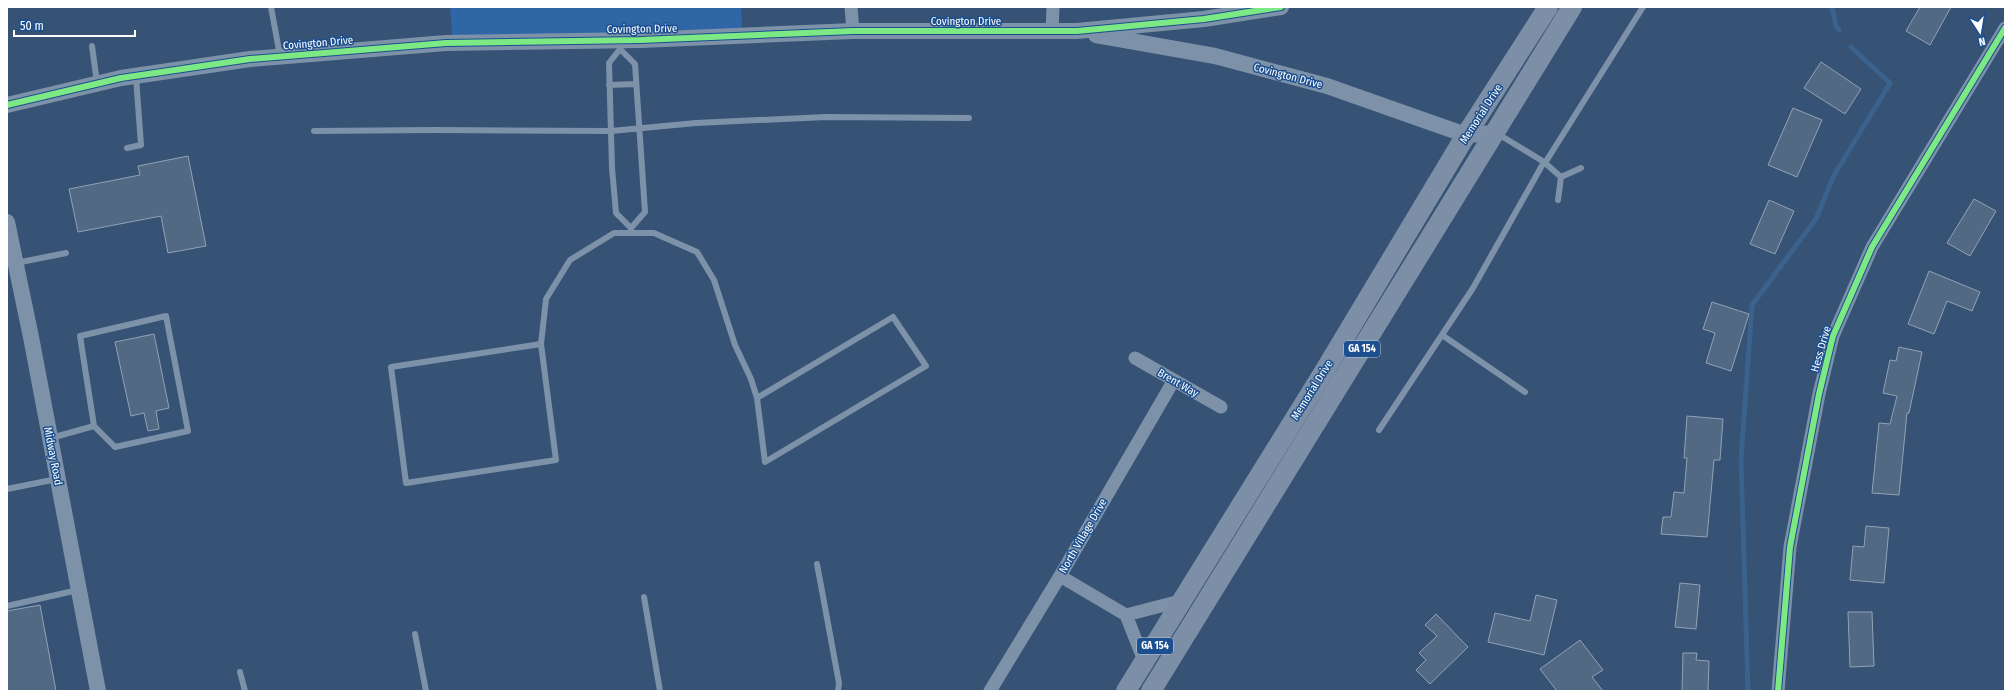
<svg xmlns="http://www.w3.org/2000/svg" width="2012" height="698" font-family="'Fira Sans Condensed',sans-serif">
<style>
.green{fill:#2f66a5}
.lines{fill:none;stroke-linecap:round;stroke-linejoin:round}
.stream{stroke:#3b618d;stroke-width:5}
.building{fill:#526984;stroke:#92a2b6}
.service{stroke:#7d92a8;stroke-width:6}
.minor{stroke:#7d92a8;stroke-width:13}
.tertiary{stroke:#7d92a8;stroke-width:16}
.primary{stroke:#7d8ea7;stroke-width:20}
.cycleway-casing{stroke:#1b4f8f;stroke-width:8}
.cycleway{stroke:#7ce984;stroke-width:6}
.labels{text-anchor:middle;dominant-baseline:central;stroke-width:3;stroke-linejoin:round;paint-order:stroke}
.shield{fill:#1b4f8f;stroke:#bbcadd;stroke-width:1}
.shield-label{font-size:10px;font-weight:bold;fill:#fff}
.street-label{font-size:11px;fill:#fff;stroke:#1b4f8f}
</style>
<rect width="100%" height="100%" fill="#365274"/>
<!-- green -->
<path class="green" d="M450,7H741L743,41L453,47Z"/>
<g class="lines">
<!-- stream -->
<path class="stream" d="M1832,7L1836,26L1839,30
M1748,691L1741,459L1752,305L1816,219L1833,177L1890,83L1851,47"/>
</g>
<!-- building -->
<path class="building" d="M1920,7H1951L1930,45L1906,31Z
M1821,62L1861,89L1845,114L1804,88Z
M1793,108L1822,120L1797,177L1768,165Z
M188,156L206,246L168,253L161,216L78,232L69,189L140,175L138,166Z
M1974,199L1996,211L1970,256L1947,243Z
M1769,200L1794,211L1775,254L1750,244Z
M1929,271L1980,292L1972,311L1947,301L1934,334L1908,324Z
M1712,302L1749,314L1731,371L1706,363L1715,333L1703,329Z
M154,334L169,408L156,411L159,429L148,431L144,413L131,416L115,342Z
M1899,347L1922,352L1909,413H1907L1899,495L1872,493L1879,423L1890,424L1897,396L1883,393L1890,360L1896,361Z
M1687,416L1723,419L1720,460H1714L1707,537L1661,534L1663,517H1671L1674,492L1684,493L1687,458H1684Z
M1866,526L1889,528L1884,583L1850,580L1853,546L1864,547Z
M1680,583L1700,585L1696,629L1675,627Z
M1536,595L1557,600L1544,655L1488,642L1495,613L1530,621Z
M40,605L56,691H7V611Z
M1848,612H1872L1874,666L1850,667Z
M1436,614L1468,647L1430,684L1416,670L1426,660L1419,653L1437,636L1425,625Z
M1580,640L1603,670L1592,677L1603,691H1557L1540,669Z
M1683,653H1697L1696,660L1709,661L1708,691H1682Z"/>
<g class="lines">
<!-- service -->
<path class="service" d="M271,7L280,56
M92,46L97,83
M620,46V49L609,63L612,168L616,213L631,228
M609,85L636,84
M314,131L435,130L611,131L696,123L826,117L969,118
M1498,134L1544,162L1561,177L1581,168
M127,148L141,145L136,77
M1545,163L1643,7
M1558,200L1561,177
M631,233H654L697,252L714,280L735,345L751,379L757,398L765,462L926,366L893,317L757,398
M16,263L66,253
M1442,335L1525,392
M541,344L556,460L406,483L391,367L541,344L546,299L570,260L614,233H631V228L645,212L635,64L620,49
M1379,430L1473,288L1544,162
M51,438L94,426L80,336L166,316L188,431L115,447L94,426
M7,489L57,479
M817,564L839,683L838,691
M644,597L660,691
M7,606L78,590
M415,634L426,691
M240,672L245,691"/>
<!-- minor -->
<path class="minor" d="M851,7L853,31
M1052,31L1053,7
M1135,358L1221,407
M1060,576L1126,615L1145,663
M1126,615L1184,600
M990,691L1060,576L1174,380
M1778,691L1790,547L1819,394L1833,336L1872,247L2005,28"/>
<!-- tertiary -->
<path class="tertiary" d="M1096,35L1215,56L1327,86L1466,135L1495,133
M7,105L121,78L250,59L446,43L641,40L853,31H1077L1204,19L1281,7
M7,222L31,337L98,691"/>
<!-- primary -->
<path class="primary" d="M1126,691L1325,370L1466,135L1548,7
M1151,691L1572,7"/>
<!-- cycleway casing -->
<g class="cycleway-casing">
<path id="cycleway" d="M7,105L121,78L250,59L446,43L641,40L853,31H1077L1204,19L1281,7
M1778,691L1790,547L1819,394L1833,336L1872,247L2005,28"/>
</g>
<!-- cycleway -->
<use href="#cycleway" class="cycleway"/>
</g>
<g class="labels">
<!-- shield labels -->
<g class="shield">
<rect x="1344" y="341" width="36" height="16" rx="3"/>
<rect x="1137" y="638" width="36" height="16" rx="3"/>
</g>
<g class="shield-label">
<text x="1362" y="349">GA 154</text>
<text x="1155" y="646">GA 154</text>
</g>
<!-- street labels -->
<g class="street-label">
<text x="966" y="21">Covington Drive</text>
<text transform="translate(642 29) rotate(-1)">Covington Drive</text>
<text transform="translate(318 43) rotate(-5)">Covington Drive</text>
<text transform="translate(1288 76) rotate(15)">Covington Drive</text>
<text transform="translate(1481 114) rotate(-57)">Memorial Drive</text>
<text transform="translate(1821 349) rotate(-74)">Hess Drive</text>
<text transform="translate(1178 383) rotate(30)">Brent Way</text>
<text transform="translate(1312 390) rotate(-58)">Memorial Drive</text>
<text transform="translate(53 456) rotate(79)">Midway Road</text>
<text transform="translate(1083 536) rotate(-60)">North Village Drive</text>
</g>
</g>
<!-- border -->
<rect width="2012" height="698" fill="none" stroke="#ffffff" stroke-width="16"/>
<!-- north arrow -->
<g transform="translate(1980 32) rotate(168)" stroke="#1b4f8f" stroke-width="3" paint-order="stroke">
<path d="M0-3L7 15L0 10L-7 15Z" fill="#ffffff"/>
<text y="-6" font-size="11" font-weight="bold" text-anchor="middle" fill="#ffffff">N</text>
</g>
<!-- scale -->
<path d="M14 30v6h121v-6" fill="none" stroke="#ffffff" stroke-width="2"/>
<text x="20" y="30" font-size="12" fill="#ffffff" stroke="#1b4f8f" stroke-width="3" paint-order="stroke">50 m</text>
</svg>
